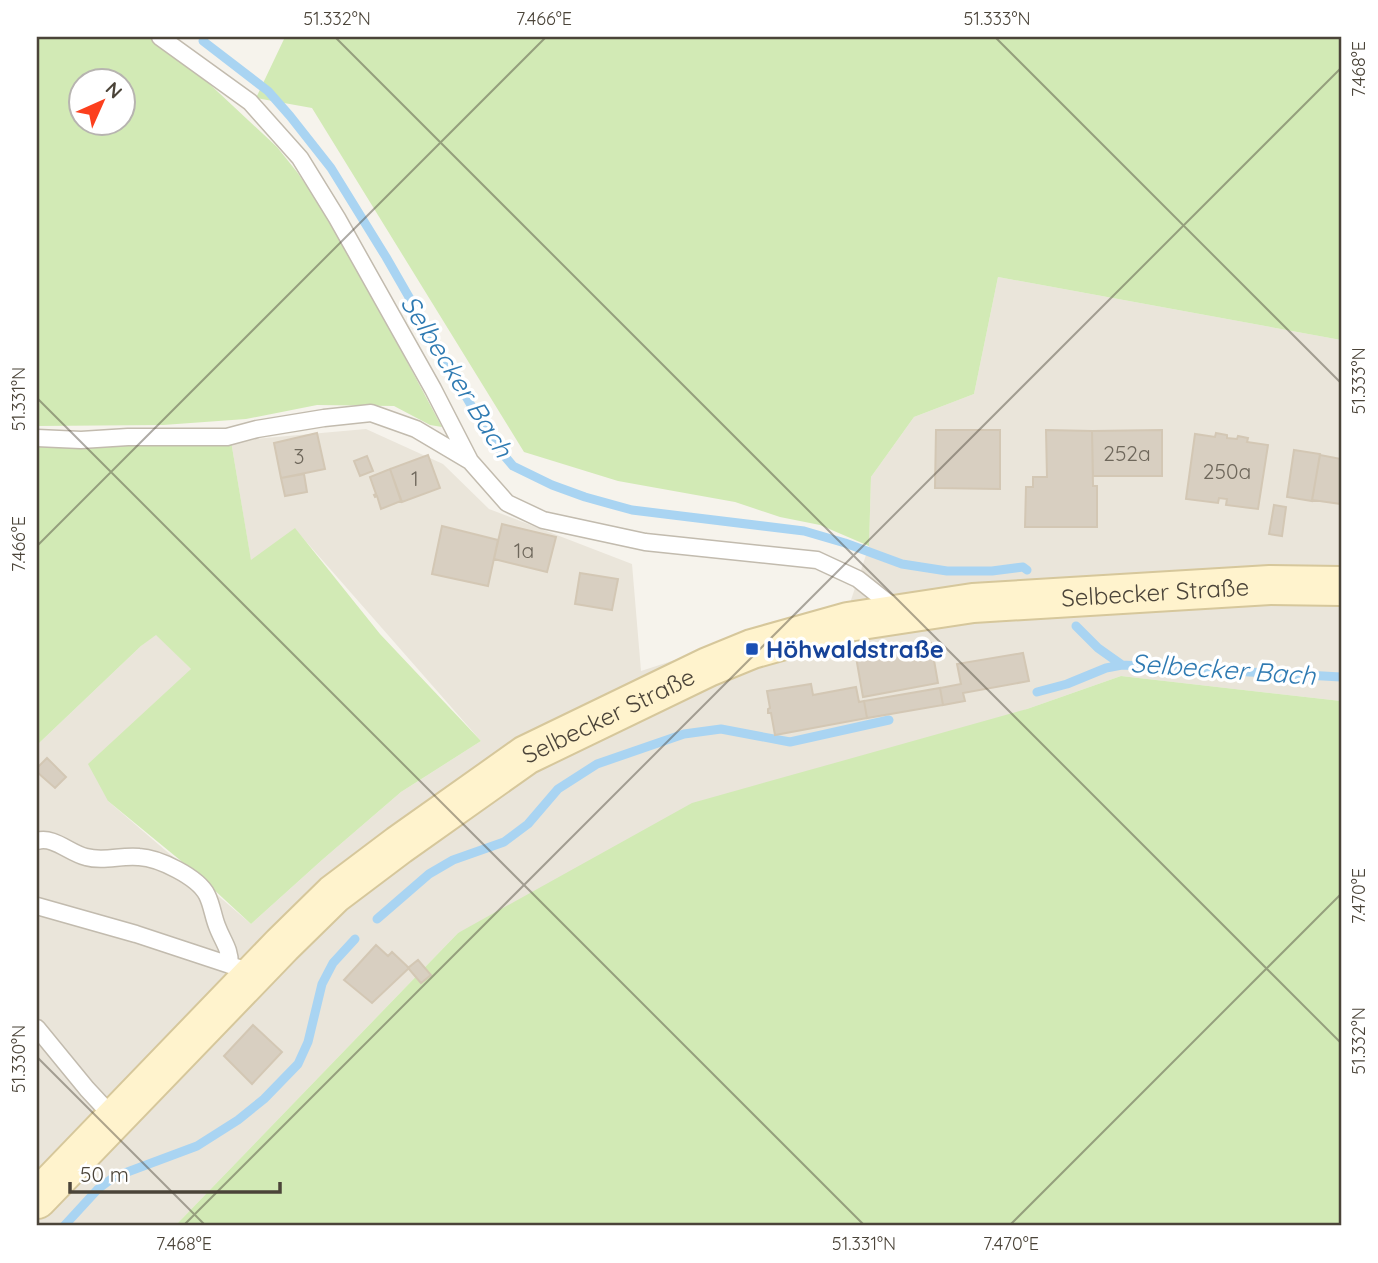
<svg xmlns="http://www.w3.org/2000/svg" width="1378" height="1263" font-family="Quicksand,sans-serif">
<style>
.residential{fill:#eae5da}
.green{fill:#d2eab5;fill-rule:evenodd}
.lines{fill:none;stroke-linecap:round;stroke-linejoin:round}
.stream{stroke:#a9d4f2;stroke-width:9}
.building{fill:#d8cfc1;stroke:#d3c7b4;stroke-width:2}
.service-casing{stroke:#c2bbae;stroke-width:19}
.secondary-casing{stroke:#d6c79b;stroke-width:42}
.service{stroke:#fff;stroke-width:16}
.secondary{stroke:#fff3cd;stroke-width:38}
.ticks{fill:none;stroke:#4b4439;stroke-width:2;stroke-opacity:0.45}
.transit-dot{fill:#1a4fb4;stroke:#fff;stroke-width:2.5}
.labels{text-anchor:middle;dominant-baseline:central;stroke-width:7;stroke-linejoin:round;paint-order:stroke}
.number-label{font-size:21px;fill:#6e675b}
.street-label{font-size:24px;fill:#4b4439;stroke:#fff}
.transit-label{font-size:24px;font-weight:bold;fill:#164399;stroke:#fff;text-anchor:start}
.water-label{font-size:26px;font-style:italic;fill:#2e7ab2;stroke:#fff}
.neatline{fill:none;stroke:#4b4439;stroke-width:2.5}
.ticks-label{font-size:18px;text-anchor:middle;fill:#4b4439}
</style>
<rect width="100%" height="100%" fill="#f6f3ec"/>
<!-- residential -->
<path class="residential" d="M998,277L1341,340V701L1121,676L1027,709L458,933L175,1226H37V745L141,646L156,634L191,669L108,801L251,924L322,860L401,792L481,741L295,529L251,561L231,441L366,429L443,464L489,509L632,564L641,671L850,603L869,546L871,477L914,417L974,394Z"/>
<!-- green -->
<path class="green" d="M37,37H149L186,62L277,147L297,172L335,227L442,427L430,425L394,406L317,405L246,419L163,425L37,426ZM80,80H122V122H80Z
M285,37H1341V340L998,277L974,394L914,417L871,477L869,546L820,525L780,517L735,502L618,481L524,452L312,108L256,98Z
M231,441L251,560L295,528L380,634L481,741L401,792L322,860L251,924L197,874L108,801L88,764L191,669L156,635L141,646L37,745V443L195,445Z
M1121,676L1341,701V1226H175L458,933L692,803L1027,709Z"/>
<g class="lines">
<!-- stream -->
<path class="stream" d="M203,41L268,91L290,116L331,168L386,257L491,440L513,466L552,485L585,497L632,510L804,531L845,543L902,564L947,571H992L1023,567L1027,570
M1076,626L1098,648L1122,665L1341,677
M1037,692L1067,684L1106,668L1122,665
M377,919L429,874L453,860L504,842L528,824L558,789L597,764L684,734L721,729L790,742L889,720
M64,1226L98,1189L114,1177L197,1146L238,1120L264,1099L298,1064L308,1042L322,984L333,963L355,939"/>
</g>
<!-- building -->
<path class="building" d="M936,430H1000V489L935,488Z
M1046,430L1092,431L1093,486H1097V527H1025L1026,487H1033V477H1047Z
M1162,430V476H1093L1092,431Z
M317,433L325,469L281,478L274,443Z
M1216,433L1227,435V438L1237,439L1238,436L1248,438L1247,442L1268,445L1258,509L1226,505L1227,499L1219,498L1218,503L1186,499L1195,434L1215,437Z
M1294,450L1320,454L1312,501L1287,497Z
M428,455L440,488L402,502L390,469Z
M1320,455L1341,459V504L1312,500Z
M367,456L373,471L360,476L354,461Z
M390,469L401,501L381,509L377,496L375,497L374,495L376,494L370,477Z
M304,474L307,492L285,496L281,478Z
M1274,505L1286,507L1282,536L1269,534Z
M502,524L556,537L547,572L494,559Z
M442,526L498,540L488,586L432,574Z
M580,573L618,579L612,610L575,604Z
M931,643L938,683L863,697L856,657Z
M1023,653L1029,681L963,693L965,701L943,705L940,688L961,684L957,664Z
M811,684L813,695L856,687L859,702L864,701L867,718L775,735L771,713H768V709L770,708L767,691Z
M940,688L943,705L867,718L864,701Z
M47,758L66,777L55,788L37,772V768Z
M376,945L388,956L392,952L409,968L372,1003L344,980Z
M418,960L431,975L421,983L408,968Z
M253,1025L282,1052L252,1084L224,1056Z"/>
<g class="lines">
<!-- service casing -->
<g class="service-casing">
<path id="service" d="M160,37L250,102L300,158L337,218L433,389L470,461L507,503L543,520L645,542L817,560L858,579L897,610
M37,438L81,440L128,437H227L257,429L324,418L371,413L416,429L470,461
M37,841C54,836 69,853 86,857C104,862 121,855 139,857C159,858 198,877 207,895C212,905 213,916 217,926C223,942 230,948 230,965
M37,906L136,934L239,968
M37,1028L87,1089L114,1118"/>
</g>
<!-- secondary casing -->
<g class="secondary-casing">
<g id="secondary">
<path id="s1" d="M37,1199L282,945L334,894L399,845L526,755L708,667L752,649L848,622L973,603L1270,585L1341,586"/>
</g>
</g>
<!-- service -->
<use href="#service" class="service"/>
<!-- secondary -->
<use href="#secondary" class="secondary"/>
</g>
<!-- ticks -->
<path class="ticks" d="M335,37L1341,1043M995,37L1341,383M37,398L865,1226M37,546L546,37M37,1057L206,1226M183,1226L1341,68M1009,1226L1341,894"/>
<!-- markers -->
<rect class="transit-dot" x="745" y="642" width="14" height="14" rx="3.5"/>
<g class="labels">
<!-- number labels -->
<g class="number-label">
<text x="1127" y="453">252a</text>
<text x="299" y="456">3</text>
<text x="1227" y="471">250a</text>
<text x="415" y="478">1</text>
<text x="524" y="550">1a</text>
</g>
<!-- street labels -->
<g class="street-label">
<text stroke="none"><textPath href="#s1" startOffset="1321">Selbecker Straße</textPath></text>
<text stroke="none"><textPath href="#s1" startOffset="754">Selbecker Straße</textPath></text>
</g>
<!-- transit labels -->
<g class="transit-label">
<text x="766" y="649">Höhwaldstraße</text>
</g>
<!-- water labels -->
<g class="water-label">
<text transform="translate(457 376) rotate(58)">Selbecker Bach</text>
<text transform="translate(1223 669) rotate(4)">Selbecker Bach</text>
</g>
</g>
<!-- border -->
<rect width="1378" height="1263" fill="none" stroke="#ffffff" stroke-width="77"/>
<!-- north arrow -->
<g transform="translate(102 102) rotate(45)"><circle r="33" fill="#ffffff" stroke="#b7b4b0" stroke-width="2"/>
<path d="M0-5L12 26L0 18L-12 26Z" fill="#fc3f1d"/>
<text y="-10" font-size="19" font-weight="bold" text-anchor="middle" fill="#4b4439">N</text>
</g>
<!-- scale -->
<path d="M70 1182v10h210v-10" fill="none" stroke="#4b4439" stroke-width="3.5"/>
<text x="80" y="1182" font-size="21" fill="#4b4439" stroke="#ffffff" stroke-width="5" paint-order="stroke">50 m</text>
<rect x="38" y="38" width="1302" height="1186" class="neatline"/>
<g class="ticks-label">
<text x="337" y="25">51.332°N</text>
<text x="544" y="25">7.466°E</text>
<text x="997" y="25">51.333°N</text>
<text transform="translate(1359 69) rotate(-90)" y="6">7.468°E</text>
<text transform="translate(1359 381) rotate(-90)" y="6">51.333°N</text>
<text transform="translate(19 399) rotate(-90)" y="6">51.331°N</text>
<text transform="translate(19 544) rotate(-90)" y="6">7.466°E</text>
<text transform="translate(1359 896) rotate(-90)" y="6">7.470°E</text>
<text transform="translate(1359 1041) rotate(-90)" y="6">51.332°N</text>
<text transform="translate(19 1059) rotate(-90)" y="6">51.330°N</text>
<text x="184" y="1250">7.468°E</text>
<text x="864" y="1250">51.331°N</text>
<text x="1011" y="1250">7.470°E</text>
</g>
</svg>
